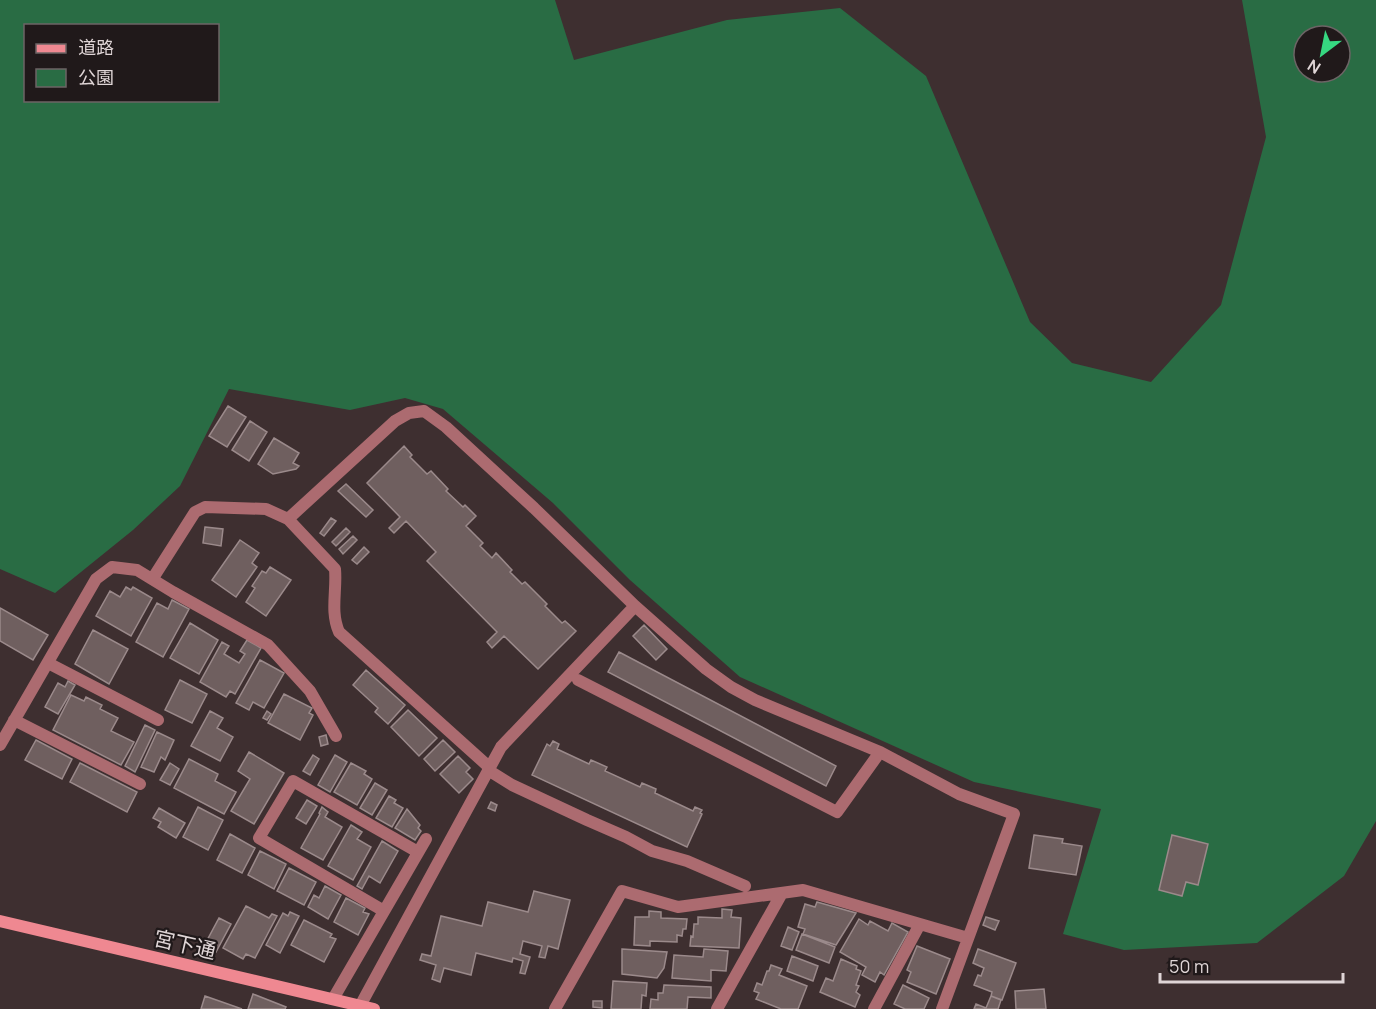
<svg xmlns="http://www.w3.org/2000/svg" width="1376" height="1009" font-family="Manrope,'Noto Sans JP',sans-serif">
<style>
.green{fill:#296c44;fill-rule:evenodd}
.building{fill:#6f5f5f;stroke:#9b8a8b;stroke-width:1.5}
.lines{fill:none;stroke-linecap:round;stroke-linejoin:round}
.street{stroke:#ac6b70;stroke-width:12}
.secondary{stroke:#ef8891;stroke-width:12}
.labels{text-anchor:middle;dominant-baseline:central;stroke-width:4.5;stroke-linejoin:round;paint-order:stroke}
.street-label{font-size:21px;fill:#dfd5d6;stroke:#20191a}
</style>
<rect width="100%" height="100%" fill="#3e2f30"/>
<!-- green -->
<path class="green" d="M0,0H555L574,60L727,20L840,8L926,76L1030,322L1072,363L1151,382L1221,305L1266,137L1242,0H1376V821L1344,876L1257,943L1124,950L1063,934L1101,809L974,782L740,677L630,580L553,503L443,409L405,398L350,410L229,389L180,486L133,530L55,593L0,569ZM26,26H218V100H26ZM1304,36H1340V72H1304Z"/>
<!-- building -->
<path class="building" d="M228,406L246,417L227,447L209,436Z
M250,421L267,432L249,461L232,450Z
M274,438L299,453L293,463L299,466L296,469L273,474L258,464Z
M404,446L412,455L410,457L427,474L431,471L448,489L446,491L463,507L465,505L476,516L466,526L483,543L480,546L492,558L496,553L512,570L510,572L522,584L525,582L547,604L545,606L562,623L565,621L576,631L538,669L504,636L492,648L487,642L497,632L427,561L436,552L406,521L394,533L389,528L400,517L367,483Z
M346,484L373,510L366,517L338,491Z
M331,518L336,521L324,536L320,533Z
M205,527L223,529L221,546L203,543Z
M346,528L350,532L336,546L332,542Z
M353,536L357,540L343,554L339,549Z
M240,540L259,553L252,563L257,567L236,597L212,580Z
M364,547L369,552L357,564L352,560Z
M270,567L291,580L266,616L246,602L255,588L252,586L262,571L266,573Z
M126,587L131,590L133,587L152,598L131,636L96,616L110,591L120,597Z
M172,600L189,609L163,657L136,642L157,603L168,609Z
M0,608L48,635L33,660L0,641Z
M190,623L218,640L199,674L170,658Z
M644,625L667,649L656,660L633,636Z
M93,630L128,649L109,684L75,664Z
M247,640L261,648L235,694L230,691L226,697L200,682L222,642L229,646L224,654L239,663L245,654L240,651Z
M619,652L836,766L826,786L608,672Z
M260,660L284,673L264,708L253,702L249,710L236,703Z
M366,670L405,705L388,724L375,712L378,708L353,685Z
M180,680L207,694L192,723L165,710Z
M68,681L75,685L58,714L45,707L58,683L65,687Z
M284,694L312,708L309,713L313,715L300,740L268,723Z
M71,695L84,701L86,697L102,705L100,709L118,718L111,731L134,742L121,765L53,730Z
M408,710L437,738L419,756L391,727Z
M210,711L223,718L217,728L233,737L220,761L191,746Z
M267,711L271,714L267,720L263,718Z
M145,725L155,730L135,772L125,766Z
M157,732L174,740L165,760L161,757L154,772L141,767Z
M326,735L328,744L321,746L319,737Z
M36,740L72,759L62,779L25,760Z
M443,740L455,752L435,771L424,759Z
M553,741L559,744L557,749L589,764L591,760L607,767L605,771L640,787L642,783L656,789L655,793L693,811L695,807L702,810L700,813L702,814L687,847L532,775L547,744L550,746Z
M249,752L284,773L254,824L231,811L250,779L238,771Z
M313,755L319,759L310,775L303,771Z
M335,755L347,762L330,792L318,785Z
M458,756L470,768L466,772L473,779L459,793L440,774Z
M189,759L218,774L215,781L236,792L224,814L174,788Z
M80,763L137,792L127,812L70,782Z
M170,763L179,769L170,785L160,780Z
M351,763L366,771L364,774L372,779L357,805L334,792Z
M375,783L387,790L372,815L360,808Z
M389,796L396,800L394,803L403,808L392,827L376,818Z
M307,800L317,806L306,824L296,818Z
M491,802L497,805L495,811L488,808Z
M198,807L223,820L208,850L183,837Z
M322,807L328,812L325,817L342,827L323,860L301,848L320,814L319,813Z
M159,808L185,823L176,838L158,827L161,822L153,818Z
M407,809L420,825L418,828L421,831L415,840L395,828Z
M351,825L362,832L357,839L371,847L353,880L328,866Z
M230,834L255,848L242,873L217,860Z
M1034,835L1063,839L1062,843L1082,846L1076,875L1029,868Z
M1172,835L1208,844L1198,885L1186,882L1182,896L1159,890Z
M382,841L398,851L380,883L369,876L362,889L357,886Z
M260,851L286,864L274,889L248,875Z
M289,868L316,882L304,905L277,891Z
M325,886L341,895L328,919L308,907L314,895L319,898Z
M534,891L570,900L558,949L548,946L545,958L539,957L542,946L523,941L520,954L530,957L525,974L520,973L523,961L513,958L512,962L476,953L471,975L444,968L440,982L432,979L436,965L420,960L422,954L431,956L441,916L482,926L488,902L528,912Z
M346,898L365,908L363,912L369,914L358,935L334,922Z
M817,902L856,913L836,945L803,934L805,929L798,927L805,904L815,907Z
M246,906L269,918L272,914L277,916L255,958L246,954L243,959L223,948Z
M722,909L732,910L731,917L741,918L739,948L690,946L691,936L693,937L694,924H698V917L722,918Z
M649,911L661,912V918L687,919L686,929H683L682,936L677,935V942L650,941V946L634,945L635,917H649Z
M290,912L299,916L280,953L266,945L283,913L288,916Z
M986,917L999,921L995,930L983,925Z
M219,918L231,924L216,952L204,946Z
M859,919L868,925L870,921L888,931L892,923L908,932L884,975L880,972L875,982L862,975L866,967L840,952Z
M304,920L332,934L330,937L336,939L324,962L291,945Z
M788,927L799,932L792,950L781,946Z
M802,934L835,947L829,963L796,950Z
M917,946L950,959L936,994L907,982L911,972L907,970Z
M622,949L667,952L664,968L657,978L622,974Z
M704,949L728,951L726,971L711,970V981L672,978L674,955L703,957Z
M978,949L1016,963L1002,1000L991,996L992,992L974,985L978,975L981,976L984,968L973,963Z
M792,956L818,966L813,981L787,971Z
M841,959L857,966L856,969L861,971L856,985L859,986L856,992L860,995L855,1007L820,992L826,978L833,981Z
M771,965L782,969L779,975L807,986L798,1009H781L756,999L759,993L754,991L757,983L762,985L767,971H769Z
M613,981L647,983L646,996L642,995L641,1009H611Z
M664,985L711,987V998L688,997L687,1009H650L651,999L658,1000V993H663Z
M903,985L929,998L924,1009H905L894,1004Z
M1044,989L1046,1009H1016L1015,991Z
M253,994L286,1007L285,1009H248Z
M205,996L242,1009H201Z
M991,996L1001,1000L998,1009H974L976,1004L986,1008Z
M593,1001H602V1008L593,1007Z"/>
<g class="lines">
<!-- street -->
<path class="street" d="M288,519L395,421L409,413L424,411L446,427L534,508L635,606L706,669L731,687L755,700L880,752L959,794L1014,814L942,1009
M153,578L195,512L205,507L266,509L288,519L335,569C337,591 330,611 339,632L489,767
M48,663L158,720
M578,680L837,812L880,752
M14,720L140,784
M0,745L96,579L112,567L137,570L173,592L268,645L310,691L336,736
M488,770L512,785L587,820L626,837L652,851L687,861L745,886
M384,911L259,838L293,781L418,852
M333,999L426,839
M360,1006L501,747L635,606
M555,1009L622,891L678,907L803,890L968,938
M717,1009L782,893
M874,1009L920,924"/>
<!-- secondary -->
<path class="secondary" d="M0,921L374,1009"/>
</g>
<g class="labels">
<!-- street labels -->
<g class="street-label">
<text transform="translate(185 944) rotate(13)">宮下通</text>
</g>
</g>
<!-- legend -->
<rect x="24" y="24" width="195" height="78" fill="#20191a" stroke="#6c6465" stroke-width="1.5"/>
<rect x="36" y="44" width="30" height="9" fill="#ef8891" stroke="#6c6465" stroke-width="1.5"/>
<text x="78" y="54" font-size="18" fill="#dfd5d6">道路</text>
<rect x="36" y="69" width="30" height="18" fill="#296c44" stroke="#6c6465" stroke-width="1.5"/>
<text x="78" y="84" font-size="18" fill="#dfd5d6">公園</text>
<!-- north arrow -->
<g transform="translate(1322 54) rotate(212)"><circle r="28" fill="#20191a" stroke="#6c6465" stroke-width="1.5"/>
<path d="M0-4.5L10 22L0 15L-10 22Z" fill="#36d881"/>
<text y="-9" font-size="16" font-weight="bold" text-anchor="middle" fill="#dfd5d6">N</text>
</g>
<!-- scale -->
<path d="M1160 973v9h183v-9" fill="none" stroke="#dfd5d6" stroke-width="3"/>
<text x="1169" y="973" font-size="18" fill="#dfd5d6" stroke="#20191a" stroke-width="4.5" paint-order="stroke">50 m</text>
</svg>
